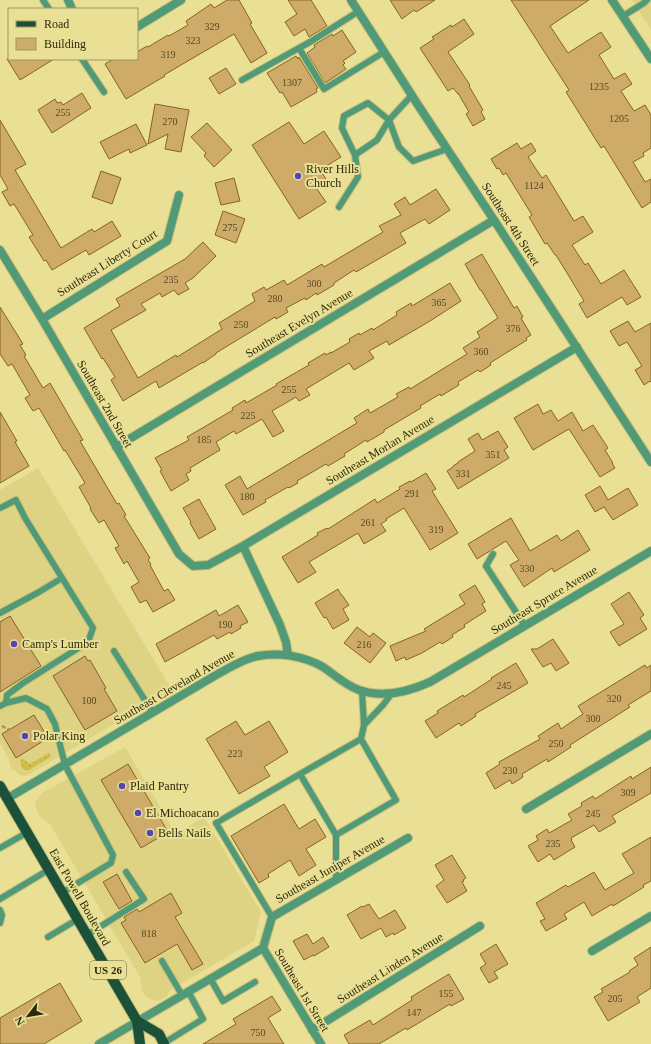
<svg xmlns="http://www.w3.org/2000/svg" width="651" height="1044" font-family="'Times New Roman',serif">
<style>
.built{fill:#ded382}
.grass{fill:url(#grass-dots)}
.building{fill:#cfab6a;stroke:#856420}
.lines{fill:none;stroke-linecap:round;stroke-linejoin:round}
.lane-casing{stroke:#c7bf7d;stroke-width:8}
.street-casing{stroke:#c7bf7d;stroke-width:10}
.primary-casing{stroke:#c7bf7d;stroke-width:12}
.path{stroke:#9f975f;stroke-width:2.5;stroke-dasharray:4 2;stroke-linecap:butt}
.lane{stroke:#509a77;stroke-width:6}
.street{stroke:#509a77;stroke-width:8}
.primary{stroke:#1b5039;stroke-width:10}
.poi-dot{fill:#5145bc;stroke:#e9e096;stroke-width:1.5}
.labels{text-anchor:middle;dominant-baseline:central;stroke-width:4;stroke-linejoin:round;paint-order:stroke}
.number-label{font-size:10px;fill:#564a23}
.shield{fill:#e9e096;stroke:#666035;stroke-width:1}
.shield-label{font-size:11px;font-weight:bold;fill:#2e290b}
.poi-label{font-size:12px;fill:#2e290b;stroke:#e9e096;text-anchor:start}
.street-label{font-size:12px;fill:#2e290b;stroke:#e9e096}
</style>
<defs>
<pattern id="grass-dots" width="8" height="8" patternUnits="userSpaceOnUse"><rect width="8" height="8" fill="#d0c049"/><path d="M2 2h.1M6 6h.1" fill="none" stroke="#b3a53e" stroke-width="1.8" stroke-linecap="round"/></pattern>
</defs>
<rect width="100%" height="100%" fill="#e9e096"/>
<!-- built -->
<path class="built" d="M632,0H651V30Z
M38,468L172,690L28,775L25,776L20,775L11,768L9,759L0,744V490Z
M125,747L176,834L204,817L261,912L254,941L172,989L166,997L158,1001L150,999L145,995L142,991L140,977L50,824L39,816L37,811L35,804L36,801L42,793Z"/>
<!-- grass -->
<path class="grass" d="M49,753L51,756L50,757L29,770H24C22,766 19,763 21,759H23L30,764L45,755Z"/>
<!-- building -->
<path class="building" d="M227,0H239L252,23L250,24L267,53L251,63L234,34L164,75L165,76L126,99L105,64L113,59H137V52L147,46L148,47L168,35L169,36L188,25L186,21L211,4L214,8Z
M288,0H311L327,26L309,37L305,29L294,36L285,22L297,14Z
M390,0H435L416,12L414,10L402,19Z
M511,0H589L550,26L568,53L601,32L611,47L599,55L614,79L625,73L632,84L621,91L634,111L645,105L651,115V148L643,153L644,156L633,162L645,182L651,179V202L642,208L604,146L601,148L566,92L569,90Z
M464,19L474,34L448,52L470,85L469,86L483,110L481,112L485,119L473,126L466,114L469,112L458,93V94L453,88L448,91L420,48L434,39L432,37L451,25L452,27Z
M342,30L356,52L343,61L345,63L343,65L346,69L325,83L307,53L315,47L314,45L332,34L333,36Z
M296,56L298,59L299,57L318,88L316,89L317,92L291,107L282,92L280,93L267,73Z
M7,59H54L20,80Z
M226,68L236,84L219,94L209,78Z
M82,93L91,108L52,133L38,110L55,99L57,103L61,102L63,105Z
M155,104L189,110L181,152L165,149L168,134L148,144Z
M0,120L26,164L15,170L61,248L92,229L94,232L112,221L121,236L89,255L86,250L52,270L46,260L44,261L29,237L33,235L14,204L10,206L2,192L8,189L0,175Z
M289,122L304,144L324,131L341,157L320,170L328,182L317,189L326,202L299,219L252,145Z
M207,123L232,150L214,167L204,156L206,153L191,137Z
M136,124L147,145L130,153L129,149L109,159L100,142Z
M517,143L521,149L531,143L536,151L528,157L542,178L546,175L574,221L583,216L593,232L572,245L585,265L588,263L601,284L624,270L641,297L627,305L622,297L587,318L579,304L584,301L556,255H555L547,243L545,244L532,222L529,217L532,215L506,173L503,175L499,168L497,169L491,159Z
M101,171L121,178L112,204L92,197Z
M234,178L240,201L221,205L215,183Z
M436,189L450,210L429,224L425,219L400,233L406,243L356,272L354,270L334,283V285L317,295L316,293L306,300L305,298L286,308L288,312L276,319L275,317L216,353V354L203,363V362L159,388L156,381L123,401L111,380L115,377L103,358L102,359L84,328L120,306L116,299L185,259L203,242L216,256L193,278L185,283L189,289L178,295L174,290L162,297L160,293L141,304L146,310L111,330L138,378L176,355L177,357L222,329L219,323L255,301L252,294L264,287L266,290L284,280L287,285L322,264L324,267L383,232L379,226L401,215L394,204L405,197L410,205Z
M223,211L245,219L236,243L215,235Z
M482,254L514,308L517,306L523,317L521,318L531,335L526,338L527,340L490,363L491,365L480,372L478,370L458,382L459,385L441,396L440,394L420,406L421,408L384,430V432L367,442L366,440L344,454L345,456L328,466L326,464L297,481L298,483L289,488L288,487L265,500L266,502L243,515L225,485L240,476L247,489L357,423L354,418L368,409L370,413L398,397L396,394L409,387L410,389L467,354L463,348L480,337L477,332L498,318L481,290H480L465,264Z
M450,283L461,301L430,321L389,345L387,341L369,351L374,358L354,370L349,363L306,389L310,395L299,401L296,397L272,411L284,431L273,437L262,419L236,434L234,431L216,442L220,450L190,468L191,471L186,474L189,480L171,491L160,471L162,470L155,458L189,440L187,437L233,410L232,408L245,400L246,403L277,385L276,384L309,365L308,363L325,353L326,355L331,352V353L350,342L349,339L359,333L360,335L372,328L373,330L397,315L396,312L411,303L412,306Z
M0,307L23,344L20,345L26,355L24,356L43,388L50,383L83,440L80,441L117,504L119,503L126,515L124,516L150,558L148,560L151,564L150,565L164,591L168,589L175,600L153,612L146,600L140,603L131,587L139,582L127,561L124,564L115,548L119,546L104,520L99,523L90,509L91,508L79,487L85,483L65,450L64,451L39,408L33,411L25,398L30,395L12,364L8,366L0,354Z
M628,321L635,332L651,323V382L650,381L644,385L635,370L642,366L627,342L619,346L610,331Z
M538,404L543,414L551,410L558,421L572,412L583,431L593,425L608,448L605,450L613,463H612L615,468L600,477L569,429L533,450L514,418Z
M0,412L17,441L15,442L29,466L0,483Z
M498,431L508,447L504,450L509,458L458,489L447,471L453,467V466L458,463V462L475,451L468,439L478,433L482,440Z
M426,473L436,489L432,491L458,533L430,550L404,508L386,519L387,520L381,524L386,531L364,544L358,533L309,562L316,572L298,583L282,557L318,535L317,533L327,528L328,529L375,499L377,503L400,489L399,487L410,481L411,482Z
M600,486L608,500L628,488L638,505L613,520L604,507L595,512L585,495Z
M199,499L216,529L199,539L190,523L191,522L183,508Z
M511,518L530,551L557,535L561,541L578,530L590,550L554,572L552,568L524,587L510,565L519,560L506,541L477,559L468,544Z
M475,585L485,602L482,604L486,611L464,625L465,627L452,635L453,637L442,644L440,642L422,653L406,660L405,657L396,661L390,646L426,631L424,629L465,604L459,595Z
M338,589L341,595H342L349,605L343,609L349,620L333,629L326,617L324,618L315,603Z
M629,592L644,615L640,618L647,629L619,646L610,632L624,624L611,604Z
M238,605L248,622L240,626L241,628L231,634L230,632L217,639L214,635L165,662L156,644L216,610L219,616Z
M10,616L41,666L0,692V622Z
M357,627L370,637L373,633L386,643L370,663L344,643Z
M553,639L569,663L556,671L551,663L543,667L531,649H537Z
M85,656L88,661L90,660L106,688L104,689L117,711L85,730L53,676Z
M516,663L528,683L475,714L476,716L461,726L459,723L436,738L425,721L438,713L437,711L463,695L464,697L492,679L491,678Z
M645,665L647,668L651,665V691L628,705L630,707L570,745L571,747L548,762L547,759L522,774L523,777L512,784L510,780L495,789L486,773L500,764L499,762L540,739L538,736L558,723L561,729L583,714L578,706Z
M34,715L48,738L16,758L2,734Z
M236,721L245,735L269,721L288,752L264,767L270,776L239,794L206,739Z
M128,764L168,832L141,848L101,780Z
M651,767V793L612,816L616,822L599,832L594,825L571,838L572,840H571L575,847L554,860L550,854L538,862L528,846L538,840L536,836L547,829L549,833L572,820L568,814L582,806L581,803L593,796L595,799L631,776L632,779Z
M284,804L299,829L315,819L326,837L306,849L316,865L299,876L290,860L268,874L269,877L259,883L231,836Z
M651,837V881L643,885L644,887L613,906L612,904L592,916L584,902L564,914L567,919L546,931L540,921L545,919L536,903L566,885L568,887L594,872L605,890L634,873L622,854Z
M452,855L466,878L463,880L464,881L462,882L467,891L447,903L436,886L444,880L435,865Z
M117,874L132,901L119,909L103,882Z
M171,893L182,913L175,917L203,964L192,970L177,944L145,963L121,923L126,920L124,917L137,909L139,912Z
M369,904L379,919L395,910L406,928L394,935L393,933L386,937L381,928L361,939L347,915L362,906L363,907Z
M307,934L313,944L323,937L329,947L314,956L313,955L304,960L293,941Z
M496,944L508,964L494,972L498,978L489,983L480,968L486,964L480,954Z
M651,947V988L637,997L640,1002L608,1021L594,997L603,992L601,989L630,972L629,971L638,965L634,958Z
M449,974L464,999L451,1006L450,1004L407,1030L406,1028L379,1044H349L344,1035L370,1020L373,1025L412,1000L411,997Z
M60,983L82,1021L44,1044H0V1018Z
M272,996L281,1010L268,1018L284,1044H203L236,1024L233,1019Z"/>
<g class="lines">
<!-- lane casing -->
<g class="lane-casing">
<path id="lane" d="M43,0L49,9
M623,16L644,3L647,0
M299,48L324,89L384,52
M82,59L104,92
M242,80L290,53L310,42L359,11
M412,95L389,120L399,147L413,161L447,149
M339,207L358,177L355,155L342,128L344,116L368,103L389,120L377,140L355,155
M0,508L16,500L25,518L93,628L88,642L23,683L7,695L6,703
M493,554L486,566L525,626
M0,613L39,592L62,578
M114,651L153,713
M0,706L6,703L26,698L47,709L55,724L65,765L113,855L111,863L63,892
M364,725L383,705L392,693
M361,739L364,725L362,691
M300,774L361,739L396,800L336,835
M0,848L28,832
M0,899L50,869
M0,910L2,915L0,923
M272,917L216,823L300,774L336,835V880
M87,935L144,899L126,872
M48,937L78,919
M162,961L182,995
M210,978L223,1001L255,982
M164,1043L203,1019L188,991"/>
</g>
<!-- street casing -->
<g class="street-casing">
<path id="street" d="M68,0L72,9
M351,0L418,105L494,220L651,462
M612,0L651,59
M137,27L181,0
M0,250L42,319L179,554L193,566L208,565L243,546L577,347
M42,319L167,241L179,195
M116,447L494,220
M243,546L280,625L286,642L288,655
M8,798L216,675C229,668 243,659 258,656C279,652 304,656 323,667C335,675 345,685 359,690C382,698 408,692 430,682L651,551
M526,809L651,734
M263,948L321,1044
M592,951L651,916
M312,1030L480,926
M99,1044L263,948L272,917L408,838"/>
</g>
<!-- primary casing -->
<g class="primary-casing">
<path id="primary" d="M0,786L137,1021L140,1044
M137,1021L159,1034L164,1044"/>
</g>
<!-- path -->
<path class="path" d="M2,726L10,730"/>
<!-- lane -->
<use href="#lane" class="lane"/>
<!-- street -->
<use href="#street" class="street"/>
<!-- primary -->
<use href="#primary" class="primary"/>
</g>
<!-- markers -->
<g class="poi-dot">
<circle cx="298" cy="176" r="4"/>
<circle cx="14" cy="644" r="4"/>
<circle cx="25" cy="736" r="4"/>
<circle cx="122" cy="786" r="4"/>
<circle cx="138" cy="813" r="4"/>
<circle cx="150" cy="833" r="4"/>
</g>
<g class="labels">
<!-- number labels -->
<g class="number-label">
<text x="212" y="26">329</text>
<text x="193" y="40">323</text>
<text x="168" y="54">319</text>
<text x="292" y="82">1307</text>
<text x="599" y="86">1235</text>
<text x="63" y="112">255</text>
<text x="619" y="118">1205</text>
<text x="170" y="121">270</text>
<text x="534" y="185">1124</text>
<text x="230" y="227">275</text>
<text x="171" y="279">235</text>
<text x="314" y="283">300</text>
<text x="275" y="298">280</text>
<text x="439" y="302">365</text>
<text x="241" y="324">250</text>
<text x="513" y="328">376</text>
<text x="481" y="351">360</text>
<text x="289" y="389">255</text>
<text x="248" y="415">225</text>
<text x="204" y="439">185</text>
<text x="493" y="454">351</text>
<text x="463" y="473">331</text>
<text x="412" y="493">291</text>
<text x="247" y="496">180</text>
<text x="368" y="522">261</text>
<text x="436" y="529">319</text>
<text x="527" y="568">330</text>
<text x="225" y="624">190</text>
<text x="364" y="644">216</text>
<text x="504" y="685">245</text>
<text x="614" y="698">320</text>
<text x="89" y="700">100</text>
<text x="593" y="718">300</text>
<text x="556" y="743">250</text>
<text x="235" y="753">223</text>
<text x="510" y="770">230</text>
<text x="628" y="792">309</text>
<text x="593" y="813">245</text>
<text x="553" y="843">235</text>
<text x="149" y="933">818</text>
<text x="446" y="993">155</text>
<text x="615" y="998">205</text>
<text x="414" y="1012">147</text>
<text x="258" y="1032">750</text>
</g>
<!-- shield labels -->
<rect class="shield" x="90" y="961" width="36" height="18" rx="3"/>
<g class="shield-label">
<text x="108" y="970">US 26</text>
</g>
<!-- poi labels -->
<g class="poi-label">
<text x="306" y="169">River Hills<tspan x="306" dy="14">Church</tspan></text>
<text x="22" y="644">Camp's Lumber</text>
<text x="33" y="736">Polar King</text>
<text x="130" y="786">Plaid Pantry</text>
<text x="146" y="813">El Michoacano</text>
<text x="158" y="833">Bells Nails</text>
</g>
<!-- street labels -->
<g class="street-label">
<text transform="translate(511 224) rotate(57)">Southeast 4th Street</text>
<text transform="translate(107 263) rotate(-32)">Southeast Liberty Court</text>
<text transform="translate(299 323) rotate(-31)">Southeast Evelyn Avenue</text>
<text transform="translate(105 404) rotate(60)">Southeast 2nd Street</text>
<text transform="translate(380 450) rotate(-31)">Southeast Morlan Avenue</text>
<text transform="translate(544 600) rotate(-31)">Southeast Spruce Avenue</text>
<text transform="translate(174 687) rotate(-30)">Southeast Cleveland Avenue</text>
<text transform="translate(330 869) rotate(-30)">Southeast Juniper Avenue</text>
<text transform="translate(80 897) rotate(60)">East Powell Boulevard</text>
<text transform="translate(390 968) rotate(-32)">Southeast Linden Avenue</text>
<text transform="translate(302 990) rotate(59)">Southeast 1st Street</text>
</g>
</g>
<!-- legend -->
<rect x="8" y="8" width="130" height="52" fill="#e9e096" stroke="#9e975e"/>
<rect x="16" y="21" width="20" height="6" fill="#1b5039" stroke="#9e975e"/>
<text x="44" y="28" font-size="12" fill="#2e290b">Road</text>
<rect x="16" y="38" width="20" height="12" fill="#cfab6a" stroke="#9e975e"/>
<text x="44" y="48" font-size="12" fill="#2e290b">Building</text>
<!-- north arrow -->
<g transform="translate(28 1016) rotate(239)" stroke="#e9e096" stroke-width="3" paint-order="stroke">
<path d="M0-3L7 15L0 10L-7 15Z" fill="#2e290b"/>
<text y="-6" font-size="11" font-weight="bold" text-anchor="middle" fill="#2e290b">N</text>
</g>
</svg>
